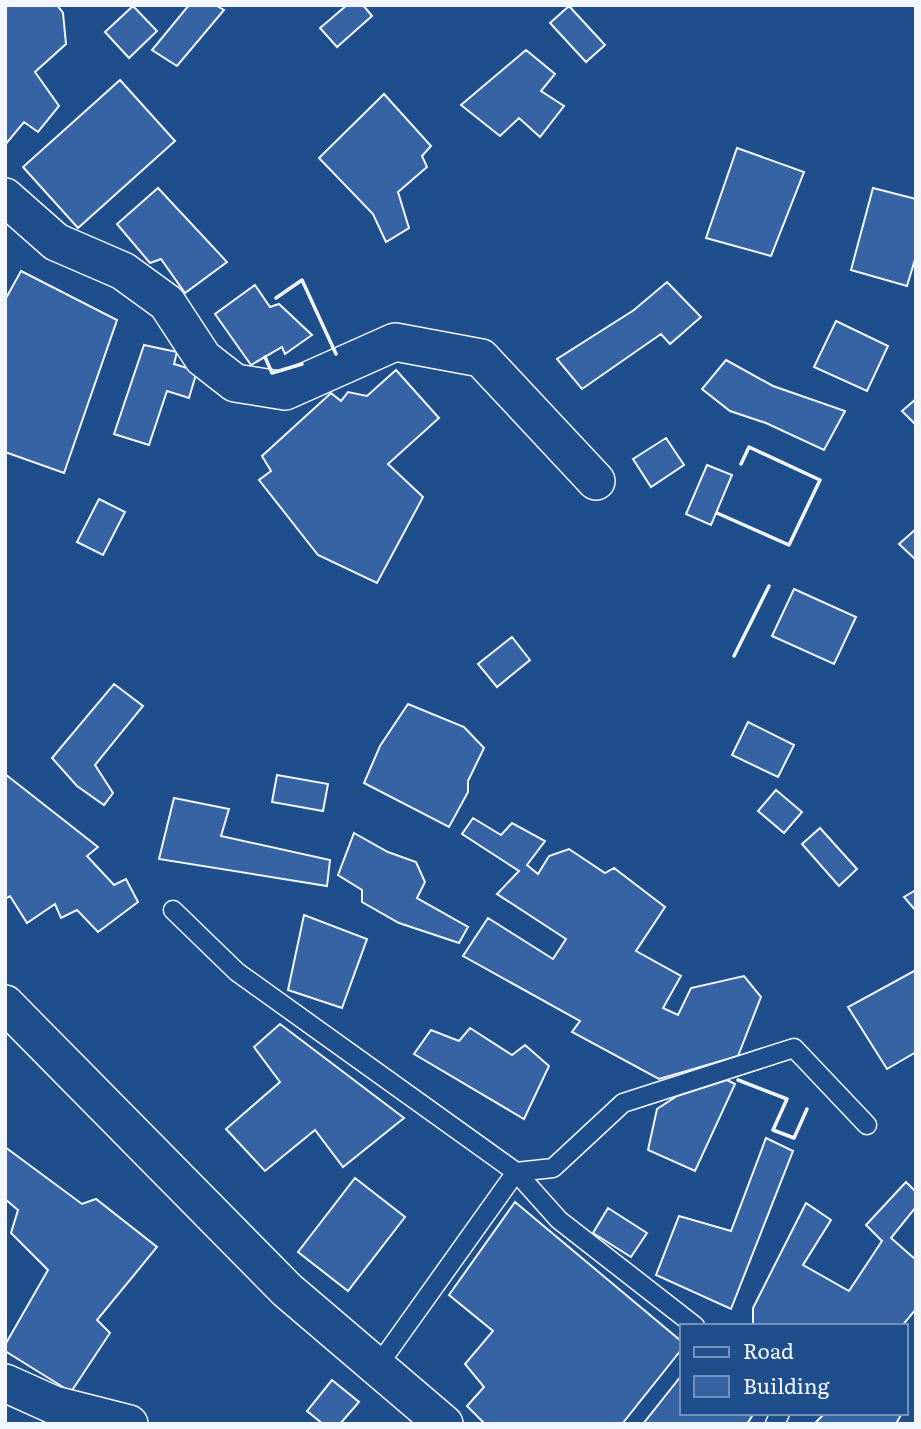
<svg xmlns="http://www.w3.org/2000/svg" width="921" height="1429" font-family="Literata,serif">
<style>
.building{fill:#3563a3;stroke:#f2f6ff;stroke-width:2}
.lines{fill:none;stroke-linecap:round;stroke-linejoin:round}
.service-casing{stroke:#f2f6ff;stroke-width:21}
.minor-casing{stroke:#f2f6ff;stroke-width:40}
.service{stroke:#1f4e8c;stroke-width:18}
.minor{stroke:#1f4e8c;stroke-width:37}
.wall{stroke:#f2f6ff;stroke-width:3.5}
</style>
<rect width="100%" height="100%" fill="#1f4e8c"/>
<!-- building -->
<path class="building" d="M5,5H57L63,13L66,44L35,72L59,106L38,132L24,122L5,145Z
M189,5H215L224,10L177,66L152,50Z
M347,5H363L372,16L337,47L320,28Z
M133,6L157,31L129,58L105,32Z
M569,6L605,45L586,62L550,23Z
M526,50L555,74L541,91L564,106L540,137L519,118L500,136L461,105Z
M120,80L175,141L78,228L23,167Z
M384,94L431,146L422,156L427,167L398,192L409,228L386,242L373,214L319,158Z
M737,148L804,172L771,256L706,238Z
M158,188L227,262L185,293L161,259L150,263L117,224Z
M873,188L916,199V256L907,286L851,270Z
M21,271L117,320L64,473L5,452V300Z
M667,282L701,317L670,344L661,334L582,389L557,359L634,310Z
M255,285L270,307L279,304L312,335L285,354L282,347L251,365L215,314Z
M836,321L888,346L867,391L814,367Z
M144,345L177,352L174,364L197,371L189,398L167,391L149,445L114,434Z
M726,360L773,386L845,411L824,450L766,423L730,411L702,389Z
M396,370L439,418L388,464L423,497L377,583L318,555L259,480L271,471L262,456L331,393L341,401L348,392L367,396Z
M916,399V425L902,411Z
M666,438L684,465L651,487L633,459Z
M707,465L732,475L711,525L686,514Z
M99,499L125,512L103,555L77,542Z
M916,529V560L899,544Z
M794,589L856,617L834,664L772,636Z
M512,637L530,660L497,687L478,664Z
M114,684L143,706L95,765L113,793L104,805L77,786L52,758Z
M408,704L464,727L484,748L468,781V792L449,827L364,783L380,746Z
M748,722L794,745L778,777L732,755Z
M5,774L98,847L87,856L114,885L126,879L138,902L98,932L77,910L61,918L55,904L27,923L10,896L5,899Z
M277,775L328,784L323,811L272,802Z
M776,790L802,812L784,833L758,811Z
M174,798L229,809L221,836L330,860L327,886L159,859Z
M473,818L501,835L512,823L545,841L527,865L538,874L549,856L569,849L605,873L614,868L665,907L636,951L681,976L663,1008L678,1015L691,988L744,976L761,997L738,1056L659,1079L572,1032L580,1021L463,956L488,918L553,959L566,939L497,894L519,871L462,834Z
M820,828L857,869L839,886L802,844Z
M354,833L388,852L416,862L425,882L417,898L468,927L459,943L399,923L362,902V890L338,875Z
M916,890V911L904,897Z
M304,915L367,939L342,1008L288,990Z
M916,970V1052L887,1069L848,1007Z
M280,1024L404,1118L343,1167L315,1130L265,1171L226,1129L280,1082L254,1047Z
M470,1028L512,1055L525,1045L549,1066L524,1119L414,1054L431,1030L459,1041Z
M727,1080L735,1084L695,1171L648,1150L657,1109L677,1096Z
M766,1138L793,1151L731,1309L656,1275L679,1216L731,1231Z
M5,1147L82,1204L96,1199L157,1247L97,1320L110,1333L71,1392L5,1351V1345L48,1270L11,1233L18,1210L5,1199Z
M355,1178L405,1217L348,1291L298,1252Z
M906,1182L916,1192V1207L891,1238L916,1260V1309L902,1326H753V1308L806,1203L831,1220L803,1265L849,1291L882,1241L866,1225Z
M515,1202L681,1341V1350L622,1424H485L467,1406L484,1387L465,1364L493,1331L449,1295Z
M608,1208L647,1233L631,1257L593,1233Z
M681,1376V1413H754L747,1424H643Z
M332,1380L359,1402L340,1424H323L307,1411Z
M825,1413H902L896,1424L815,1423Z"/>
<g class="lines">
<!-- service casing -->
<g class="service-casing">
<path id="service" d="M173,910L237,972L516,1172L553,1168L623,1103L794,1048L867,1125
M377,1367L516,1172L559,1220L695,1326
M775,1424L780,1413"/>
</g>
<!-- minor casing -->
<g class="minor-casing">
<path id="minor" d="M5,197L56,242L123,271L167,303L203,358L235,383L285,391L395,342L481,358L596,481
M5,1004L287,1290L444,1424
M5,1383L54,1405L129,1424"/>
</g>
<!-- service -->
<use href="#service" class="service"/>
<!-- minor -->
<use href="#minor" class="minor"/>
<!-- wall -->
<path class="wall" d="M276,298L302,280L336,354
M265,357L272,373L302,364
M717,513L789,545L820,480L749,447L741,464
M734,656L769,586
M738,1080L787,1099L773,1130L794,1138L807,1109"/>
</g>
<!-- border -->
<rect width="921" height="1429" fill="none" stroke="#f2f6ff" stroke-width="14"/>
<!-- legend -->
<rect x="680" y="1324" width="228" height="91" fill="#1f4e8c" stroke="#7391ba" stroke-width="2"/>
<rect x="694" y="1347" width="35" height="10" fill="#1f4e8c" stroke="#7391ba" stroke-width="2"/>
<text x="743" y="1359" font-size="21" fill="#f2f6ff">Road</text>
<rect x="694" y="1376" width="35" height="21" fill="#3563a3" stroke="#7391ba" stroke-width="2"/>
<text x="743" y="1394" font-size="21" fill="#f2f6ff">Building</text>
</svg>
